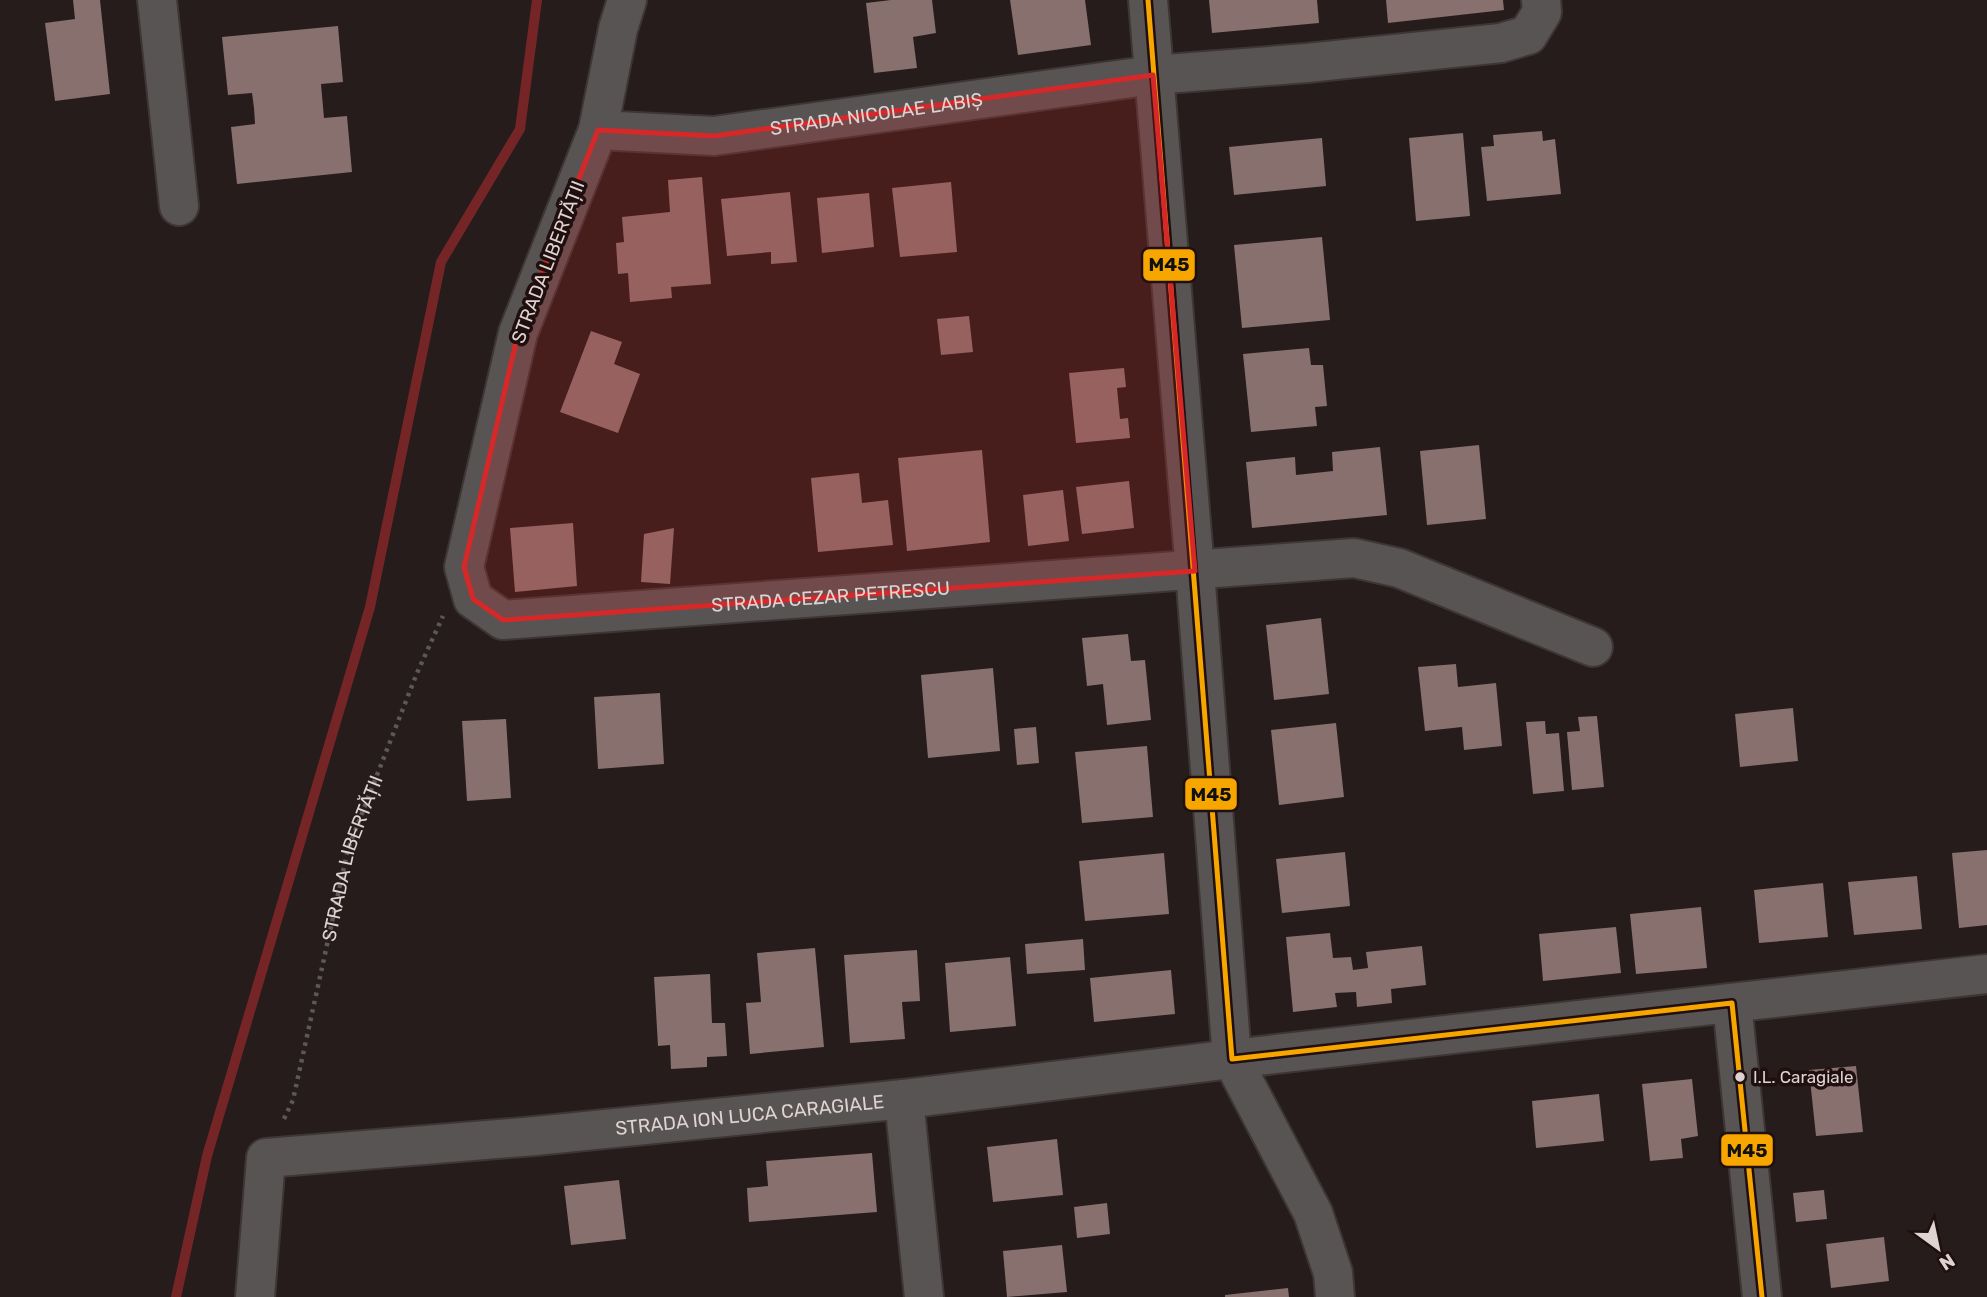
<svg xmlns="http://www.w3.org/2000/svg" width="1987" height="1297" font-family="Rubik,sans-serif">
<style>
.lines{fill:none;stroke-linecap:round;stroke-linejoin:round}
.stream{stroke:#762527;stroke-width:10}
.building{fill:#87706e}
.minor-casing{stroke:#3e3635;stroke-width:42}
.path{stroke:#5d5857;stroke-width:4.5;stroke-dasharray:3.5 5;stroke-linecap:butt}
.minor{stroke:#585454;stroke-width:38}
.bus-1-casing{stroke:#1f0f0e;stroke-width:10}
.bus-1{stroke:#f7a600;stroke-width:5}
.marked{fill:#d62828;fill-opacity:0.2;stroke:#d62828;stroke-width:5;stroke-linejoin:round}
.bus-dot{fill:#dfd3d2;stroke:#1f0f0e;stroke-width:2.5}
.labels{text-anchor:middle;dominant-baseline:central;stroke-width:7;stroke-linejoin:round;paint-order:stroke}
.bus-label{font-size:17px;fill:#dfd3d2;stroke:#1f0f0e;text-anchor:start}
.street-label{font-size:19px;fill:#dfd3d2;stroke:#1f0f0e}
.line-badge{stroke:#1f0f0e;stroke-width:2.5}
.pale-badge-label{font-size:19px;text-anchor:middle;font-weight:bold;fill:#111}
</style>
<rect width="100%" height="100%" fill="#251c1b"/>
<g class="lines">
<!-- stream -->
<path class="stream" d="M176,1297L207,1156L370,607L441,262L520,129L537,0"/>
</g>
<!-- building -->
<path class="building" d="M73,0H100L110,94L55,101L45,23L75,19Z
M891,0H932L936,33L913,37L917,68L874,73L866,3Z
M1010,0H1085L1091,45L1018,55Z
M1209,0H1317L1319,23L1212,33Z
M1386,0H1503L1504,10L1388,23Z
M338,26L343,82L321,84L324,118L347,116L352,172L237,184L231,127L255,124L254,108L252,93L228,95L222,37Z
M1542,131L1543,141L1555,139L1561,194L1487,201L1481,147L1494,146L1493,135Z
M1463,133L1470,216L1416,221L1409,138Z
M1322,138L1326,186L1234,195L1229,147Z
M702,177L711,284L671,287L672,298L630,302L628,273L618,274L616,243L624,242L622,217L670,212L668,180Z
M951,182L957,252L900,257L892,188Z
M790,192L797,262L771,264V252L727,256L721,199Z
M869,193L874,247L822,253L817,198Z
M1322,237L1330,320L1242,328L1234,245Z
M969,316L973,352L941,355L937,319Z
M591,331L622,342L614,364L640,374L618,433L560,412Z
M1309,348L1311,365H1323L1327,406L1315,407L1317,426L1251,432L1243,354Z
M1124,368L1126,387L1117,388L1120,419L1128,418L1130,438L1076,443L1069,373Z
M1479,445L1486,519L1427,525L1420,451Z
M1380,447L1387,515L1252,528L1246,462L1295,457L1296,475L1333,471L1332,452Z
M982,450L990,542L907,551L898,458Z
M859,473L862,503L888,500L893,545L818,552L811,478Z
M1129,481L1134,528L1082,534L1076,487Z
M1063,490L1069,541L1028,546L1023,495Z
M573,523L577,586L515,592L510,528Z
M674,528L670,584L641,582L644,534Z
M1321,618L1329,694L1274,700L1266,625Z
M1128,634L1131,661L1145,660L1151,720L1107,725L1103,684L1087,686L1082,638Z
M1456,664L1458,687L1496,683L1502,746L1464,750L1462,727L1425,731L1418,667Z
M993,668L1000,751L928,758L921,675Z
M660,693L664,764L598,769L594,697Z
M1793,708L1798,761L1740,767L1735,714Z
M1597,716L1604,787L1572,790L1567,732L1580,731L1578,717Z
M506,719L511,798L467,801L462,721Z
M1545,721L1546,734L1559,733L1564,791L1533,794L1526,722Z
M1336,723L1344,797L1279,805L1271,730Z
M1036,727L1039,763L1017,765L1014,729Z
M1147,746L1153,817L1082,823L1075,752Z
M1987,850V925L1959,928L1952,853Z
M1345,852L1350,906L1282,913L1276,859Z
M1164,853L1169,914L1085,921L1079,861Z
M1917,876L1922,929L1854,935L1848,882Z
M1823,883L1828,937L1759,943L1754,890Z
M1701,907L1707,968L1636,974L1630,914Z
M1616,927L1621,973L1543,981L1539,934Z
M1330,933L1333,958L1351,957L1353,970L1368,968L1366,952L1422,946L1426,985L1391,989L1392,1003L1357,1007L1356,992L1335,993L1337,1007L1293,1012L1286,937Z
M1083,939L1085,970L1027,974L1025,944Z
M815,948L824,1047L750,1054L746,1003L761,1002L757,953Z
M917,950L920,1001L902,1002L905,1039L850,1043L844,955Z
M1010,957L1016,1026L950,1032L945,963Z
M1171,970L1175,1014L1094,1022L1090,978Z
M710,974L712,1023H725L727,1056L707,1057V1067L671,1069L670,1045L658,1046L654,977Z
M1856,1066L1863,1132L1816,1136L1809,1070Z
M1692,1079L1698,1136L1681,1139L1683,1158L1650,1161L1642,1084Z
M1599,1094L1604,1141L1536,1148L1532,1101Z
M1057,1139L1063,1195L993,1202L987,1147Z
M872,1153L877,1212L749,1222L747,1188L768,1186L766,1161Z
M619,1180L626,1239L571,1245L564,1186Z
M1824,1190L1827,1219L1796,1222L1793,1193Z
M1107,1203L1110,1234L1077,1238L1074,1207Z
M1884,1237L1889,1281L1831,1288L1826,1244Z
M1062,1245L1067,1292L1007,1297L1003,1251Z
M1288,1288L1289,1297H1225V1295Z"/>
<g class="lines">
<!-- minor casing -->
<g class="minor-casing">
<g id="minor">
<path d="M157,0L179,206"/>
<path id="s2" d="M627,0L618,29L598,130L518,333L464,567L473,599L503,620L1354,558L1399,568L1593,647"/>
<path d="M1148,0L1195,571L1232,1059L1313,1213L1333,1273L1335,1297"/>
<path id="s3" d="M598,130L714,136L1153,75L1307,63L1501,43L1528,35L1542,12L1541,0"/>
<path d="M1732,1003L1762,1297"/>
<path d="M904,1099L924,1297"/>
<path id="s4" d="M255,1297L266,1158L535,1136L904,1099L1232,1059L1987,974"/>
</g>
</g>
<!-- path -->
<path class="path" id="s1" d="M284,1119L293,1100L348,849L417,673L443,616"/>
<!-- minor -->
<use href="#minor" class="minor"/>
<!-- bus-1 casing -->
<g class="bus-1-casing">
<path id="bus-1" d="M1148,0L1232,1059
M1732,1003L1762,1297
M1232,1059L1732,1003"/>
</g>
<!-- bus-1 -->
<use href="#bus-1" class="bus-1"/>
</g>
<!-- marked area -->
<path class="marked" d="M1153,75L1195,571L503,620L473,599L464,567L518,333L598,130L714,136Z"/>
<!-- markers -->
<circle class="bus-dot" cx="1740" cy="1077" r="6"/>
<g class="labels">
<!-- bus labels -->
<g class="bus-label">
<text x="1753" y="1077">I.L. Caragiale</text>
</g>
<!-- street labels -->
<g class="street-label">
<text stroke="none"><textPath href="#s3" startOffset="280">STRADA NICOLAE LABIȘ</textPath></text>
<text transform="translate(548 262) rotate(-69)">STRADA LIBERTĂȚII</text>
<text stroke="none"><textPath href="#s2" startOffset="990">STRADA CEZAR PETRESCU</textPath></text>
<text stroke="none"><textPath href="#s1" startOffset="270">STRADA LIBERTĂȚII</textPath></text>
<text stroke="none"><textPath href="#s4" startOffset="625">STRADA ION LUCA CARAGIALE</textPath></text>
</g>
</g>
<g class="line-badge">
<rect x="1142" y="248" width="54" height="34" rx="7" fill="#f7a600"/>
<rect x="1184" y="777" width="54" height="34" rx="7" fill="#f7a600"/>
<rect x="1720" y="1133" width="54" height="34" rx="7" fill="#f7a600"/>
</g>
<g class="pale-badge-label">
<text x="1169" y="271">M45</text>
<text x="1211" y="801">M45</text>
<text x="1747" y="1157">M45</text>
</g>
<!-- north arrow -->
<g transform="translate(1938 1248) rotate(147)" stroke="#1f0f0e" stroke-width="5" paint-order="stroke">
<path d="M0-5L12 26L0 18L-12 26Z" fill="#dfd3d2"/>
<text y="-10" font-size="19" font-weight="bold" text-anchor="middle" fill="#dfd3d2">N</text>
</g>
</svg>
